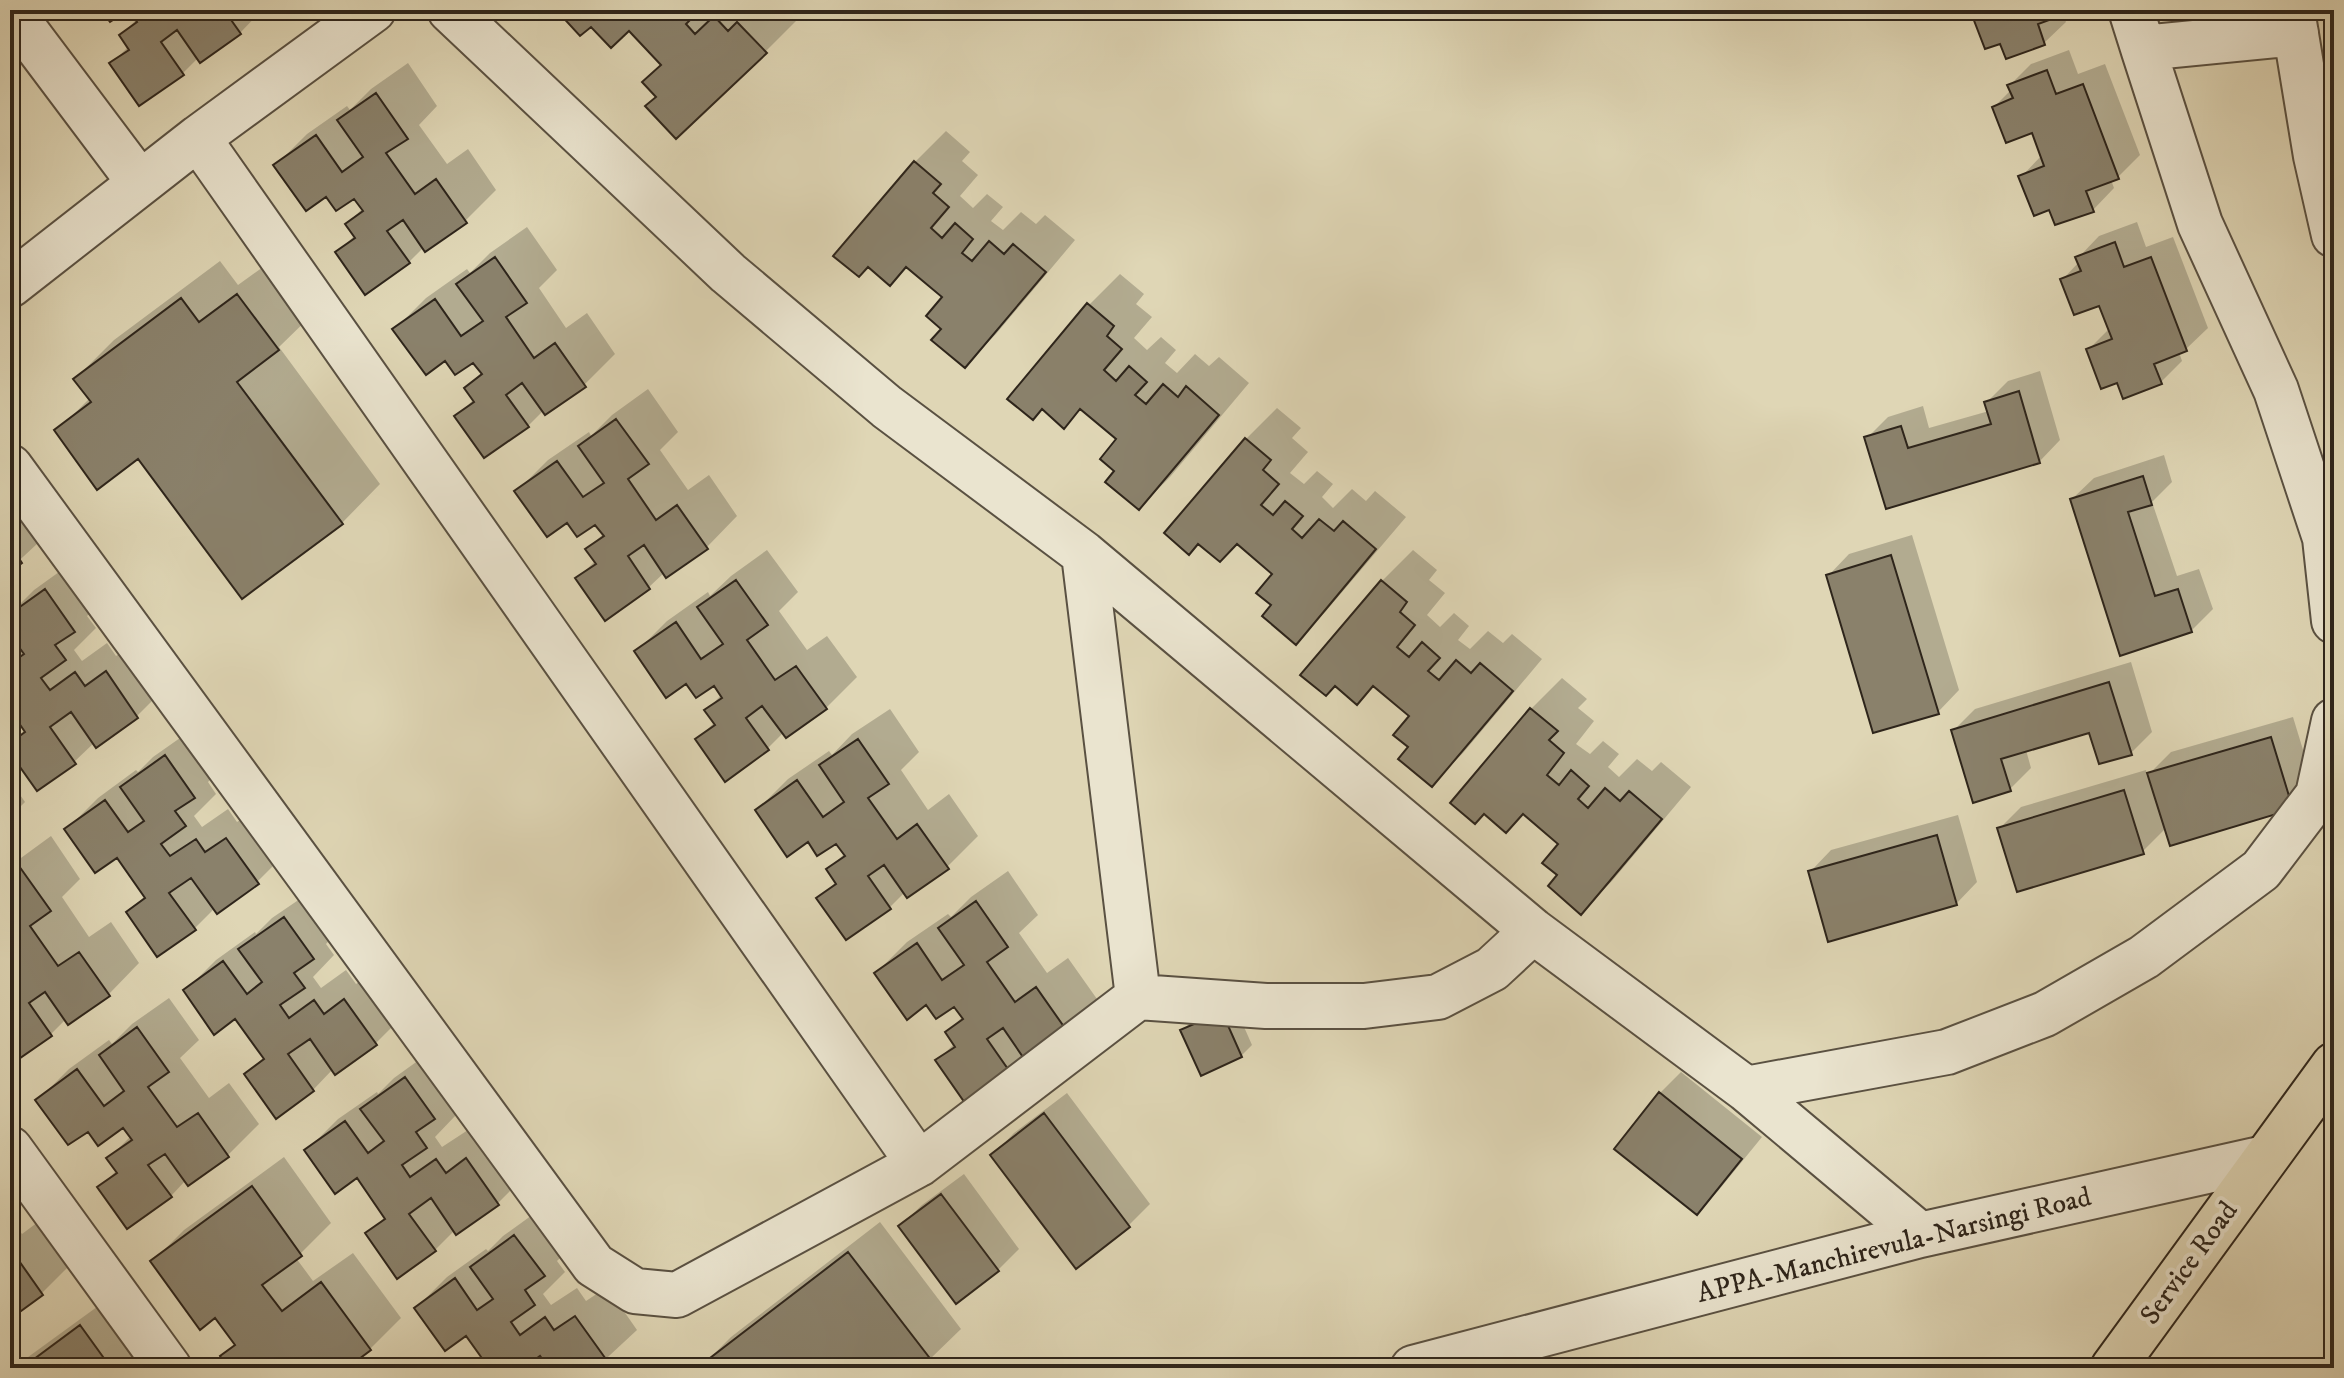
<svg xmlns="http://www.w3.org/2000/svg" width="2344" height="1378" font-family="'IM FELL DW Pica',serif">
<style>
.shadow{fill:#0003}
.building{fill:#8a816b;stroke:#2e251b;stroke-width:2}
.lines{fill:none;stroke-linecap:round;stroke-linejoin:round}
.minor-casing{stroke:#5a5142;stroke-width:48}
.major-casing{stroke:#2e251b;stroke-width:48}
.minor{stroke:#eae4cf;stroke-width:44}
.major{stroke:#dfd6b5;stroke-width:44}
.labels{text-anchor:middle;dominant-baseline:central;stroke-width:8;stroke-linejoin:round;paint-order:stroke}
.street-label{font-size:28px;fill:#2e251b;stroke:#eae4cf}
</style>
<rect width="100%" height="100%" fill="#dfd6b5"/>
<filter id="stains"><feTurbulence type="fractalNoise" baseFrequency=".0025" numOctaves="4"/><feColorMatrix values="0 0 0 0 .2 0 0 0 0 .09 0 0 0 0 .02 0 0 0 .5 -.17"/></filter>
<radialGradient id="worn" r=".72"><stop offset=".6" stop-color="#630" stop-opacity="0"/><stop offset="1" stop-color="#630" stop-opacity=".3"/></radialGradient>
<!-- shadow -->
<path class="shadow" d="M74,10H94L81,19Z
M131,10H262L240,33L199,57L183,73L140,103L112,63L129,46L121,35L137,19Z
M563,10H786L796,21L765,52L658,96L663,64L629,28L591,24Z
M1972,10H2070L2062,13L2066,22L2044,43L2007,57L2002,41L1986,47Z
M2069,50L2078,74L2105,64L2140,155L2118,177L2111,180L2114,188L2093,210L2050,208L2021,177L2042,155L2033,130L1994,107L2011,90L2010,85L2031,64Z
M408,63L437,106L419,125L447,164L468,149L496,190L465,221L424,247L409,262L338,252L355,235L347,224L363,208L355,196L326,194L276,165L307,134L347,106L350,110L371,89Z
M946,131L970,152L962,161L978,175L960,196L973,208L987,194L1003,207L991,221L1003,230L1021,212L1036,224L1045,215L1075,240L996,334L965,365L944,328L945,297L908,265L890,283L915,162Z
M2137,222L2146,247L2173,237L2208,328L2186,349L2179,352L2182,361L2161,382L2118,380L2089,349L2110,328L2100,303L2062,280L2079,262L2078,258L2099,236Z
M527,227L557,270L539,288L566,328L587,313L615,354L584,385L544,410L528,426L484,456L457,416L474,399L466,388L482,372L474,360L446,358L395,329L426,298L467,269L470,273L490,253Z
M277,257L317,310L279,347L380,484L342,523L57,431L90,398L75,379L114,340L220,261L238,285Z
M1120,274L1144,294L1136,304L1152,317L1134,338L1147,350L1161,337L1176,350L1165,363L1177,373L1195,354L1209,366L1219,357L1249,383L1170,477L1139,508L1117,470L1119,439L1082,408L1064,426L1089,305Z
M2040,371L2060,440L2039,462L1887,507L1867,438L1888,417L1923,406L1929,428L1989,411L1987,402L2008,381Z
M648,389L678,432L660,450L688,490L709,475L737,516L707,547L665,572L649,587L606,618L578,578L596,560L588,549L604,533L596,522L568,520L517,491L548,460L589,432L591,436L612,415Z
M1277,408L1301,428L1292,438L1308,452L1290,473L1304,484L1317,471L1333,484L1322,497L1333,508L1352,489L1366,501L1375,491L1406,517L1326,611L1296,642L1274,605L1275,574L1238,542H1199L1167,533L1246,439Z
M2164,455L2172,482L2152,502L2177,576L2199,569L2213,609L2191,631L2121,653L2072,499L2094,478Z
M10,495L52,530L10,569Z
M1912,535L1959,690L1938,712L1828,576L1849,554Z
M767,550L798,592L779,611L807,650L827,636L857,677L826,708L784,732L768,748L725,779L697,739L715,722L707,710L722,694L714,683L686,682L636,652L667,621L708,592L710,596L731,576Z
M1413,550L1437,570L1429,580L1445,593L1427,615L1440,627L1454,613L1469,626L1458,640L1470,649L1488,631L1503,643L1512,634L1542,659L1463,753L1432,784L1410,747L1412,716L1375,684L1357,702L1382,581Z
M77,559L105,599L87,616L96,628L74,650L82,661L107,643L116,656L138,642L168,685L137,716L97,745L95,742L74,762L10,750V745L26,729L10,706V609L17,604L18,606L34,590Z
M2131,662L2152,732L2131,753L2090,731L2026,750L2031,768L2010,789L1953,731L1975,709Z
M1562,678L1587,699L1578,708L1594,721L1576,744L1590,754L1603,741L1619,754L1608,767L1619,777L1637,759L1652,771L1661,762L1691,787L1612,881L1581,912L1559,875L1561,844L1531,709Z
M890,709L919,752L901,770L928,810L949,794L978,836L947,867L905,892L890,907L819,898L837,881L829,869L845,853L836,841L808,840L757,810L788,779L829,751L832,755L852,734Z
M2293,717L2314,786L2292,807L2166,828L2142,852L2000,828L2021,807L2146,770L2147,776L2171,752Z
M197,726L225,765L208,782L216,794L194,816L202,827L228,809L237,822L258,808L288,851L257,882L215,908L194,929L128,913L146,895L117,855L67,829L98,798L136,770L138,772L153,757Z
M10,780L25,802L10,817Z
M1958,815L1977,882L1956,904L1810,872L1831,850Z
M51,836L80,879L62,897L89,937L111,922L139,963L109,994L66,1019L51,1034L10,1063V866Z
M1008,871L1038,915L1019,933L1047,973L1068,958L1097,999L1066,1030L1024,1055L1008,1070L938,1060L955,1043L948,1032L963,1016L955,1004L927,1003L876,973L907,942L948,914L951,917L971,897Z
M316,888L343,926L326,944L334,955L313,977L321,988L346,970L356,984L376,970L407,1012L376,1043L333,1069L313,1090L247,1074L264,1057L236,1016L185,991L216,960L255,932L256,934L272,918Z
M169,998L199,1040L180,1058L209,1098L229,1083L259,1124L228,1155L188,1183L186,1180L171,1196L100,1187L117,1170L109,1158L131,1136L124,1125L89,1129L38,1100L69,1069L109,1040L112,1044L132,1024Z
M1233,1002L1252,1045L1241,1056L1183,1030L1193,1020Z
M437,1047L464,1086L448,1103L456,1115L435,1137L442,1147L468,1130L477,1144L498,1129L529,1172L498,1203L455,1230L435,1250L368,1234L386,1216L357,1175L307,1150L338,1119L377,1092L378,1094L394,1078Z
M1681,1072L1762,1137L1718,1191L1697,1213L1660,1093Z
M1067,1093L1150,1204L1129,1225L1076,1266L993,1155L1014,1133Z
M284,1157L331,1223L296,1258L313,1281L353,1253L401,1318L370,1349L344,1368H231L223,1356L236,1343L215,1315L153,1261L184,1230Z
M964,1174L1019,1249L998,1270L900,1226L922,1205Z
M546,1205L574,1244L557,1261L565,1272L543,1294L551,1305L577,1288L586,1301L607,1287L637,1330L596,1368H492L466,1333L416,1308L447,1277L486,1249L488,1251L503,1236Z
M12,1219L22,1234L42,1219L73,1262L42,1293L10,1316Z
M880,1222L961,1329L930,1359L919,1368H700L731,1337Z
M112,1296L153,1368H13Z"/>
<!-- building -->
<path class="building" d="M101,10H224L241,34L200,63L177,30L161,42L184,75L139,106L109,63L129,50L119,35L137,22L128,10L110,22Z
M560,10H697L699,11L686,24L695,34L714,16L728,31L737,22L767,53L676,139L645,106L656,97L642,82L661,65L629,31L611,48L591,27L580,36L558,12Z
M1970,10H2070L2071,12L2038,24L2045,45L2006,59L2000,44L1985,49Z
M2047,70L2056,94L2083,84L2119,179L2086,191L2094,212L2055,225L2049,210L2034,216L2018,176L2044,166L2032,133L2006,143L1992,107L2013,98L2007,85Z
M376,93L408,139L386,153L415,194L436,179L467,223L425,252L403,220L387,231L410,263L365,295L335,252L355,238L345,224L363,211L354,199L336,211L326,197L306,211L273,165L316,135L342,172L363,157L337,120Z
M914,161L941,184L933,193L949,207L931,228L942,238L955,223L973,239L962,253L972,261L989,241L1004,254L1013,244L1046,272L965,368L931,340L941,329L926,316L942,297L906,267L890,286L868,267L859,277L833,256Z
M2115,242L2124,267L2151,257L2187,351L2154,364L2162,384L2123,399L2117,383L2101,389L2086,349L2112,339L2099,306L2074,315L2060,279L2081,271L2075,257Z
M495,257L527,303L506,317L534,358L555,343L586,387L545,415L522,383L506,395L529,427L484,458L454,416L474,402L464,388L482,374L473,363L455,375L445,361L426,375L392,329L435,299L461,336L483,321L456,284Z
M237,294L279,350L237,382L343,524L242,599L138,459L97,490L54,430L91,402L73,379L181,298L199,322Z
M1087,303L1114,326L1107,336L1122,349L1104,370L1116,381L1129,366L1147,382L1135,395L1146,404L1163,384L1178,397L1186,386L1219,415L1139,510L1105,482L1114,471L1100,459L1116,439L1080,409L1064,429L1042,409L1033,420L1007,399Z
M2019,391L2040,463L1886,509L1864,437L1901,426L1908,448L1991,424L1984,402Z
M616,419L649,464L628,479L656,520L677,505L708,549L666,578L644,545L628,556L650,589L605,621L575,578L596,564L585,549L604,536L595,525L577,537L567,523L547,537L514,491L557,461L583,497L604,483L578,446Z
M1245,438L1271,460L1263,470L1279,484L1261,505L1273,515L1285,501L1303,516L1292,529L1302,538L1319,519L1334,531L1343,521L1376,549L1296,645L1262,616L1271,605L1256,593L1272,574L1237,544L1220,562L1198,544L1189,555L1164,533Z
M2143,476L2152,505L2128,512L2155,596L2178,589L2192,632L2120,656L2070,499Z
M10,545L22,563L10,572Z
M1891,555L1939,714L1873,733L1826,575Z
M736,580L768,625L747,640L775,680L796,666L827,709L786,738L762,706L746,718L769,750L725,782L695,739L715,725L704,710L722,698L714,686L696,698L686,684L666,698L634,651L676,622L701,659L723,644L697,607Z
M1381,580L1407,602L1400,612L1415,625L1397,647L1409,657L1422,642L1440,658L1428,671L1439,680L1456,660L1471,673L1480,663L1513,691L1432,787L1398,759L1408,747L1393,735L1409,716L1373,686L1357,705L1335,686L1326,696L1300,675Z
M45,589L75,632L55,645L66,660L41,678L50,690L75,672L85,686L106,671L138,718L96,748L71,712L50,727L76,764L37,791L10,753V743L25,732L10,710V664L24,654L10,635V614Z
M2109,682L2132,755L2099,764L2089,733L2001,759L2011,791L1973,803L1951,730Z
M1530,708L1558,731L1549,740L1564,753L1547,775L1559,785L1571,770L1589,786L1578,799L1588,808L1605,788L1620,801L1629,791L1662,819L1581,915L1548,886L1557,875L1542,863L1558,844L1523,814L1506,833L1484,814L1475,824L1450,803Z
M2271,737L2293,809L2170,846L2147,773Z
M858,739L889,784L868,798L897,839L917,824L949,869L907,898L884,865L868,876L891,909L846,940L816,898L836,884L826,869L845,856L836,844L817,856L808,842L787,857L755,810L797,780L823,817L844,802L819,765Z
M165,755L195,798L175,811L186,826L161,844L170,856L196,839L205,852L226,838L259,884L217,914L191,878L169,893L196,930L157,957L126,912L145,898L117,858L95,873L64,829L105,800L128,832L144,821L120,787Z
M2124,790L2144,854L2017,892L1997,828Z
M1937,835L1957,905L1828,942L1808,871Z
M19,866L51,911L30,926L58,966L79,952L110,996L68,1025L45,992L29,1003L52,1036L10,1065V980L12,978L10,976V872Z
M976,901L1008,947L987,962L1015,1002L1036,987L1067,1031L1025,1060L1003,1028L987,1039L1010,1072L965,1103L935,1060L955,1047L945,1032L963,1019L954,1007L936,1019L926,1005L907,1020L874,973L917,943L942,980L964,965L938,928Z
M284,917L314,959L294,973L305,988L280,1005L289,1018L314,1000L324,1014L344,999L377,1045L335,1075L310,1039L288,1054L314,1091L276,1119L244,1074L264,1059L235,1019L214,1035L183,990L223,961L247,994L262,982L238,949Z
M1222,1012L1242,1057L1201,1076L1180,1030Z
M137,1027L169,1072L148,1087L177,1127L198,1113L229,1157L188,1186L165,1154L148,1165L172,1197L127,1229L97,1187L117,1173L106,1158L132,1140L123,1128L98,1146L88,1132L68,1145L35,1100L77,1069L104,1106L124,1091L99,1055Z
M405,1077L435,1119L416,1132L427,1148L402,1165L410,1177L436,1159L446,1173L466,1158L499,1205L456,1235L431,1198L409,1214L436,1251L397,1279L365,1233L385,1219L357,1178L335,1194L304,1150L345,1121L368,1153L384,1141L360,1109Z
M1659,1092L1742,1159L1697,1215L1614,1149Z
M1044,1113L1130,1227L1076,1269L990,1155Z
M252,1186L302,1256L262,1285L282,1311L321,1282L371,1350L347,1368H228L220,1356L235,1345L215,1318L200,1330L150,1261Z
M941,1194L999,1271L956,1304L898,1226Z
M514,1235L545,1276L525,1290L535,1305L511,1322L520,1335L545,1317L554,1330L575,1316L608,1362L600,1368H549L540,1356L524,1368H489L466,1336L445,1351L414,1308L455,1278L477,1310L493,1299L470,1267Z
M10,1248L43,1295L10,1319Z
M848,1252L932,1361L923,1368H697Z
M80,1325L111,1368H22Z"/>
<g class="lines">
<!-- minor casing -->
<g class="minor-casing">
<path id="minor" d="M10,10L140,183
M450,10L728,273L887,407L1084,554L1533,931L1746,1089L1920,1235
M2131,10L2143,48L2296,33
M2292,10L2316,156L2334,235
M2143,48L2200,224L2276,390L2325,538L2334,621
M198,138L919,1164
M10,285L198,138L373,10
M10,467L594,1265L635,1291L677,1295L919,1164L1138,997L1266,1006H1364L1438,997L1492,969L1533,931
M1084,554L1138,997
M1746,1089L1947,1052L2045,1014L2144,957L2261,870L2318,795L2334,721
M10,1149L169,1368
M1413,1368L1920,1235L2265,1158"/>
</g>
<!-- major casing -->
<g class="major-casing">
<path id="major" d="M2113,1368L2334,1065"/>
</g>
<!-- minor -->
<use href="#minor" class="minor"/>
<!-- major -->
<use href="#major" class="major"/>
</g>
<g class="labels">
<!-- street labels -->
<g class="street-label">
<text transform="translate(1894 1245) rotate(-14)">APPA-Manchirevula-Narsingi Road</text>
<text transform="translate(2189 1263) rotate(-54)">Service Road</text>
</g>
</g>
<!-- margin -->
<rect width="2344" height="1378" fill="none" stroke="#dfd6b5" stroke-width="40"/>
<rect x="12" y="12" width="2320" height="1354" fill="none" stroke="#2e251b" stroke-width="4"/>
<rect x="20" y="20" width="2304" height="1338" fill="none" stroke="#2e251b" stroke-width="2"/>
<rect width="100%" height="100%" filter="url(#stains)"/>
<rect width="100%" height="100%" fill="url(#worn)"/>
</svg>
